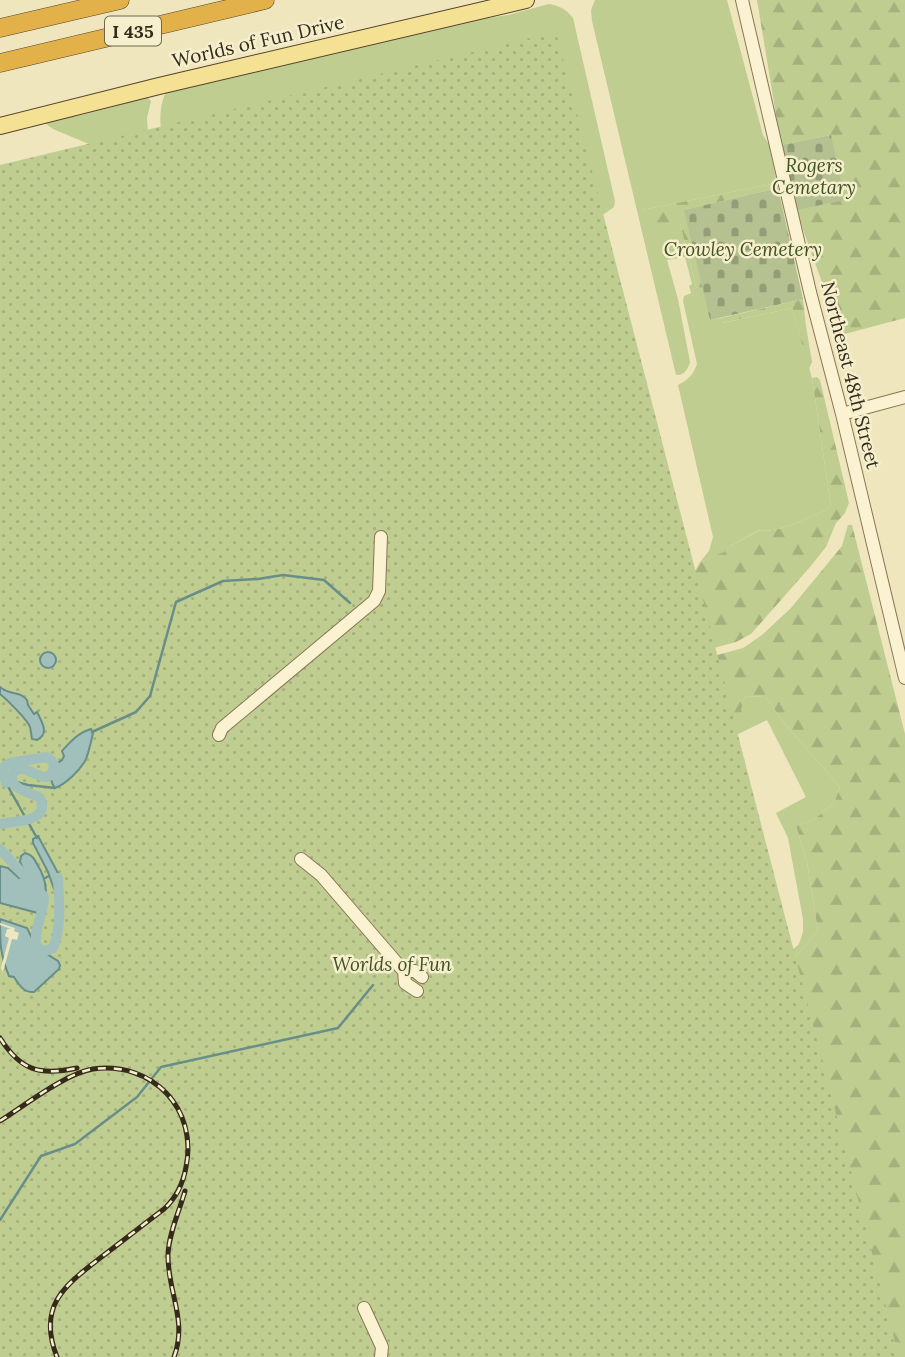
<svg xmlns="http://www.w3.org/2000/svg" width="905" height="1357" font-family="Lora,serif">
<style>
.grass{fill:#bfcd91}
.forest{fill:url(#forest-firs)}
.cemetery{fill:url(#cemetery-stones)}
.park{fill:url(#park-dots)}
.water{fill:#a1c0bb;stroke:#688e89;stroke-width:2}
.pier{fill:#efe6bd}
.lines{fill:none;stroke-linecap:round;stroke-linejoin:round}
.stream{stroke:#688e89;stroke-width:2.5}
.canal{stroke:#a1c0bb;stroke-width:10}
.minor-casing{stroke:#877656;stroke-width:14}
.major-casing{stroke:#55432b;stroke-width:18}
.highway-casing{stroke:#55432b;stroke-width:19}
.minor{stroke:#faf2d1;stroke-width:12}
.major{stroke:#f5e193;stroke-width:16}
.highway{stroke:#e3b149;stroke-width:18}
.rail-casing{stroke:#362b1b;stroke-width:5}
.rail{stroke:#f6efcd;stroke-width:2.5;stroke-dasharray:8;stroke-linecap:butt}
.labels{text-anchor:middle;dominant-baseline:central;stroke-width:5;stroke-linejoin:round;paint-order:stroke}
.shield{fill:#f6efcd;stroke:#706650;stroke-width:2}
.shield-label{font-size:18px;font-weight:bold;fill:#362b1b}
.street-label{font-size:19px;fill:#362b1b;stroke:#f6efcd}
.park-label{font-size:19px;font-style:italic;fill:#415321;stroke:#f6efcd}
</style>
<defs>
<pattern id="forest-firs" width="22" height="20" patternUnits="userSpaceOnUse" patternTransform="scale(1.75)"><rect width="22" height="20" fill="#bfcd91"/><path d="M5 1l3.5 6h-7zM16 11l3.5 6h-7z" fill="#a5b07c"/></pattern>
<pattern id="cemetery-stones" width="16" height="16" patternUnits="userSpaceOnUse" patternTransform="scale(1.75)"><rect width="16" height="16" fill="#b6c191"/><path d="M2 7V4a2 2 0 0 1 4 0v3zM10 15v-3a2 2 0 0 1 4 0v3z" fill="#959d76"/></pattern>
<pattern id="park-dots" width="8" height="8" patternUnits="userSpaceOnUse" patternTransform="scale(1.75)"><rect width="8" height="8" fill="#bfcd91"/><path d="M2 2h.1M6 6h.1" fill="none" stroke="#a5b07c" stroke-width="1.8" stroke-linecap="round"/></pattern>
</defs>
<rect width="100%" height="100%" fill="#efe6bd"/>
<!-- grass -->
<path class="grass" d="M595,0H727L763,135L769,145L777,183L642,210L680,223L696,287L703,288L710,320L721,318L723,323L792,308L812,378L831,507C816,515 775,535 759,530L732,545L725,552L700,562L709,551L713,537L678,385C688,380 693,375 697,364L683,301L684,296L691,293L689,286L692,284L685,257L667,260L678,299L690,362C688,369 684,376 676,375L592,21L591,10Z
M549,4C560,6 566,9 573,18L615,201L614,207L604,214L427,255L162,135C159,121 160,104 166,92L480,19L508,15Z
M144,96L148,98L151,101L147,118L148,132L108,152L53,129L45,123L62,118L82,115L138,100Z
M745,696L766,697L785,724L840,787L834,803L813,820L796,826L807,862L818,931L787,966L594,1130L799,944L803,932V919L788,838L776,813L806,797L767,720L732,737Z"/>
<!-- forest -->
<path class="forest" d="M757,0H905V318L841,335L796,210L831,135L781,145Z
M777,183L778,188L685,210L703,288L696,287L680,223L646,230L642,210Z
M803,299L806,326L812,362L809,369L792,308L722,323L721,318Z
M817,377L820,380L849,503L845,513L836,523L826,547L810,567L751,634L736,642L695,653L691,578L700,562L724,552L732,545L760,530C775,535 816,515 831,507L812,378Z
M848,525H852L905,734V1357H543L787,966L818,931L807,862L796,826L813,820L834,803L840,787L785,724L766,697L745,696L741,710L746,723L729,730L695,661L743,648L762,635L791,608L842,546Z"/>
<!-- cemetery -->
<path class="cemetery" d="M831,135L845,200L796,210L781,145Z
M778,188L803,299L710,320L684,210Z"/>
<!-- park -->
<path class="park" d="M556,32L899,1357H0V165Z"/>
<!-- water -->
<path class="water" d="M40 660a8 8 0 1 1 16 0a8 8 0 1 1-16 0Z
M0,687C10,696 19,690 27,700L28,705L34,714L37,712L38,714C43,724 49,734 37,740L32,739C31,735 31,730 30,727C27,719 6,699 0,694Z
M91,729L93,733C91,741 89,753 85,761C79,771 66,784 55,788C48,780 53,772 50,763L53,759L56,764L62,760L64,756L62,751C71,741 78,733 91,729Z
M38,836L59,875V889H54L48,872L33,843V839Z
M25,853C32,855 34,858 37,864C47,880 50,897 38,913L0,903V866L8,868L19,878L24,876L25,872L20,862L21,856Z
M0,919L27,928L37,948L58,961L60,965L59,969L34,992C24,993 19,985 14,977L9,976C0,955 0,942 0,919Z"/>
<!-- pier -->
<path class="pier" d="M0,923L15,928L14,931L19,933L17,940L12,939L3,972L1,968L9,938L5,936L7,929H11L0,925Z"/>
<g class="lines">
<!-- stream -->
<path class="stream" d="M92,732L136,712L150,696L176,602L223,581L258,579L283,575L324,580L350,603
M0,778L28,785L55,788
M6,783L37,838
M45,878L49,876
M0,1220L41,1156L75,1144L137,1097L161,1067L338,1028L373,985"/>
<!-- canal -->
<path class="canal" d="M0,824C13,821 51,823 40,798C32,793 19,791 14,784C9,777 14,767 23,769C35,771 51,789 54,764L51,760L46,757L10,763L4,767L3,772L6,783
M0,849L44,897C44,914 32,932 37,947L45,951L53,948C62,927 59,900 58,878"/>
<!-- minor casing -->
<g class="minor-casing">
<path id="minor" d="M742,0L810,292L842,414L905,678
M842,414L905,397
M219,735L222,728L374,601L379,591L381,537
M301,859L321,875L402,969L404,971H415L422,977
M404,971L405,983L417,991
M364,1308L382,1347L381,1357"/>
</g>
<!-- major casing -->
<g class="major-casing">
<path id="major" d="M0,126L159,86L526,0"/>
</g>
<!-- highway casing -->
<g class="highway-casing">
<path id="highway" d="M0,28L120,0
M0,63L265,0"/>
</g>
<!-- minor -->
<use href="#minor" class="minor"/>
<!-- major -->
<use href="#major" class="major"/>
<!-- highway -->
<use href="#highway" class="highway"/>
<!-- rail casing -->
<g class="rail-casing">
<path id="rail" d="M0,1038C21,1071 40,1076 77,1068
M0,1121C24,1106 66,1073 93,1069C153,1061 198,1109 186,1167C183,1184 177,1197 164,1209C144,1224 124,1240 104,1255C67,1284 36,1304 57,1357
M174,1357C188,1320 167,1291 168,1254C169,1233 179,1212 185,1191"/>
</g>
<!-- rail -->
<use href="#rail" class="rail"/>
</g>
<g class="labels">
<!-- shield labels -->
<rect class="shield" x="105" y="16.5" width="56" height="29" rx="5"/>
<g class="shield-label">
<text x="133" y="31">I 435</text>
</g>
<!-- street labels -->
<g class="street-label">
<text transform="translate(258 41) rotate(-13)">Worlds of Fun Drive</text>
<text transform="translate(851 375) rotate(76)">Northeast 48th Street</text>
</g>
<!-- park labels -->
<g class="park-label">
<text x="814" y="165">Rogers<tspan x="814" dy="22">Cemetary</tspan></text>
<text x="743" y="249">Crowley Cemetery</text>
<text x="392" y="964">Worlds of Fun</text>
</g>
</g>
</svg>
